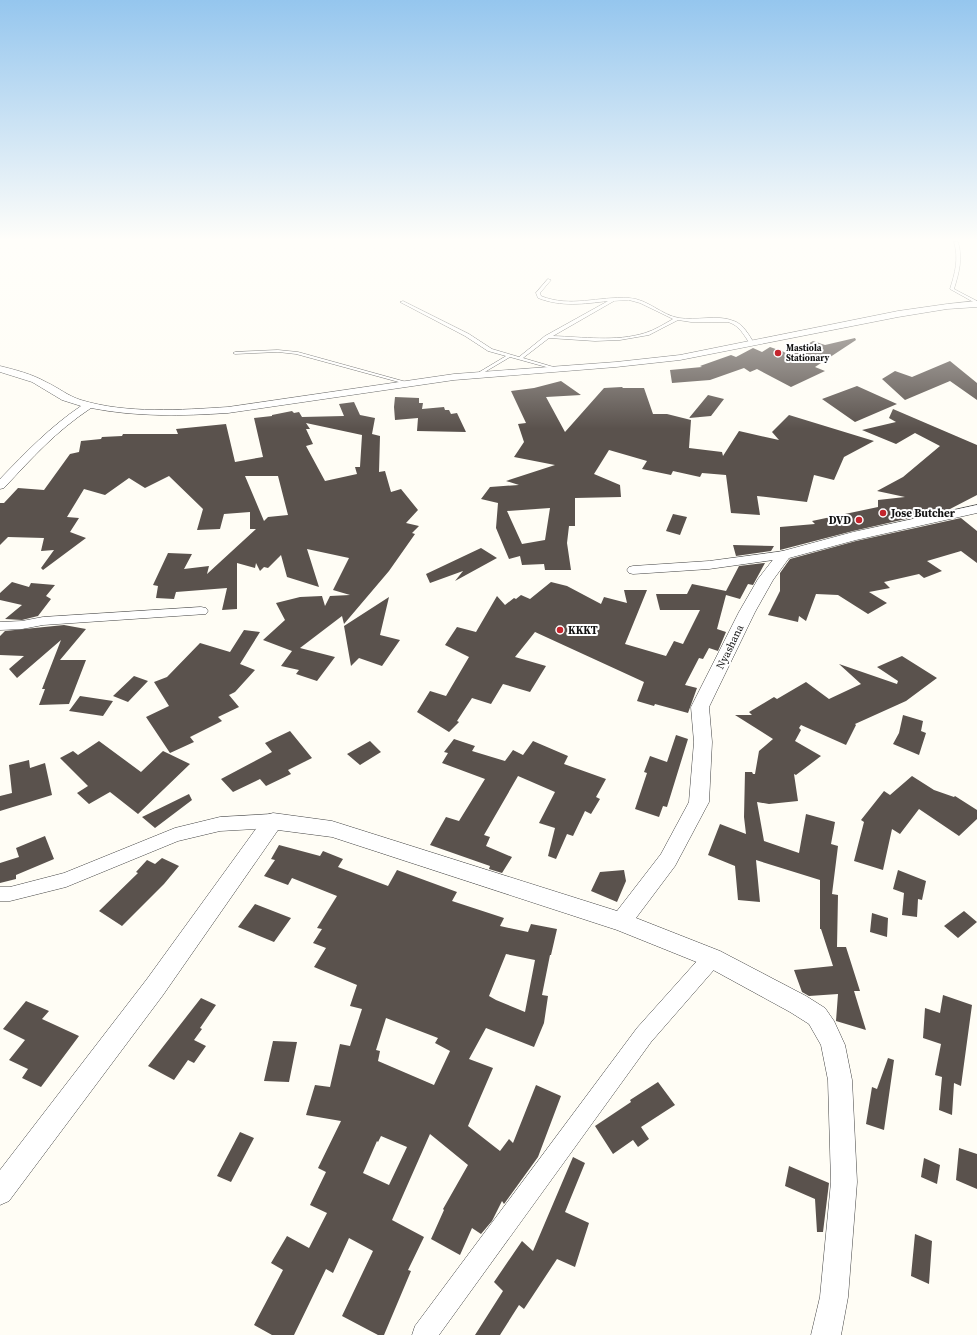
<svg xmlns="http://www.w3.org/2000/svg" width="977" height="1335" font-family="'Source Serif 4',serif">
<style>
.building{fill:#5a524d;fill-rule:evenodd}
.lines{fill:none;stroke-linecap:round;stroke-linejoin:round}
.service-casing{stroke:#444;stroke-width:1}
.minor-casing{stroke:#444;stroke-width:1}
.tertiary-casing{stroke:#444;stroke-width:1}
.service{fill:#fff;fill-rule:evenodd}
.minor{fill:#fff;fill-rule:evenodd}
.tertiary{fill:#fff;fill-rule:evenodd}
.poi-dot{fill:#c4262e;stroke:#fff;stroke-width:1.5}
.labels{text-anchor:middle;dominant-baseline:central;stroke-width:4;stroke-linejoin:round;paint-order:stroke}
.far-poi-label{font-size:9px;font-weight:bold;fill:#111;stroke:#fff;text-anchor:start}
.poi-label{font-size:11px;font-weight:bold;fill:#111;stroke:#fff;text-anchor:start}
.street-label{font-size:11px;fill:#111;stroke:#fff}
</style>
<rect width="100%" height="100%" fill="#fffdf5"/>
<!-- building -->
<path class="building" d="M855,338L856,340L815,367L825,371L791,387L757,369L750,372L744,368L710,380L672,383L670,370L702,367L700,366L731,355L736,357L753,348L762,352L770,347L790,354L813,341L825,345Z
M950,361L977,383V400L950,381L905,400L882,379L895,371L912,377Z
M561,381L581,395L546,397L565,432L604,388L622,387L623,388H644L653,414H667L691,420L689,448L722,452L723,456L739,431L779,440L772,432L789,415L874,441L844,457L834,480L814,475L807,502L757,496L760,515L731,513L726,475L702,473L700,477L673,471L671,475L642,469L647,461L609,450L594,474L620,485L621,497L575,498V526H569L567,543L571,570H545L544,564L522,565L520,556L509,559L496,528L498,503L481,499L490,487L519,485L506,481L555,465L514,457L524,442L518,424L526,423L511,391L534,388ZM550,508L545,540L522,544L507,511Z
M857,386L897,404L855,422L822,399Z
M708,395L724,399L711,416L689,418Z
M395,397L419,398V403H423L422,409L444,407L445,410H449L451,414L457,413L466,432L417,431L418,418L395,420L394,407Z
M354,402L360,415L375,418L372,434L380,436L379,472L385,471L391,492L401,489L418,510L406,523L419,526L412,533L415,534L389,571L344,624L342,616L300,648L335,657L317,681L296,674L299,670L281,666L292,651L263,640L285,620L276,603L300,597L322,596L325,606L330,596L350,595L333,590L349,558L307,549L319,587L287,577L281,555L268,568L264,567L260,571L256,563L255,568L237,563V609L222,610L227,588L176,592L174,599L156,598L158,586L153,585L168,553L192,554L184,569L209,566L207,574L256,529H250V512L224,514L220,529L197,530L203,509L169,476L145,488L129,478L105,495L84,489L67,517L79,518L70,532L86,538L43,570L41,568L54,550L41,551L44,538L8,537L0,545V503H4L18,488L44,490L70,454L79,452L81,441L101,439L102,437L122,436L123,434H178L176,429L226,424L235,462L263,457L254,418L272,416V415L292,411L294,413L299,412L302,417L344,416L339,404ZM306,423L362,435L360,467H355L357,474L325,481L306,446L313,444L306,429H310ZM245,476H278L288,515L268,517L264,521Z
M893,409L977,445V495L950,509L853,531L780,550V527L815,524L812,521L878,507V500L905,497L877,491L903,477L940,446L915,433L896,444L862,430L896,422L889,418Z
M673,514L687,517L680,535L666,531Z
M961,518L977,531V563L961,551L927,561L942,571L924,578L919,574L884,582L890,588L869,592L887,603L868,614L838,595L816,594L806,621L799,616L798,622L768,615L780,591V573L790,559L856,541Z
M733,545L774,546L771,551L736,556Z
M481,548L497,558L455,581L463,571L430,583L426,574Z
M765,563L753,585L748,584L740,599L726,595L717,629L726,632L718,651L709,648L703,659L699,658L685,685L697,688L688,713L655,704L654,706L637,701L644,682L535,632L515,657L546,666L530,692L503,684L491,704L472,698L457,721L459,722L449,732L417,712L430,691L446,696L469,657L445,645L457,627L476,632L497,596L505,605L514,598L516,599L521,595L530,599L551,582L567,586L601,604L604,597L627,603L624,590H647L625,644L666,656L674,641L683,644L700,610H660L656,594H687L692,584L726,591L739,566Z
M12,582L29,587L31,583L55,585L46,596L51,599L38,616L22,620L5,619L22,605L0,600V593Z
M389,597L380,635L400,640L382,666L359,658L351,666L344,626Z
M64,625L86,629L60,660H86L69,704L39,705L45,689H42L61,640L17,678L9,669L24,656L0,655V636L5,631Z
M244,630L260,632L240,664L255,670L235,692L229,695L239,707L218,717L222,721L190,737L194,742L170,753L146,717L169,706L154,682L167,677L200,643L230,652Z
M902,656L937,678L906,701L855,724L856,725L846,745L801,725L799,728L801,730L795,741L821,756L796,775L794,774L798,801L769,804L757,802L764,841L799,853L806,814L835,822L831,844L838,846L832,894L838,895L837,947H846L860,991H854L866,1030L836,1021L838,994L809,996L802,992L794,970L833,966L821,929H820V880L756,860L760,902L738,900L735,866L708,855L720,824L746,834L744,817L745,772H752L753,774H755L759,751L773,739L735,715H752L749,712L774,697L777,699L806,682L829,699L861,684L839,664L897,684L898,681L877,667Z
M134,676L148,681L128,702L113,696Z
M80,696L113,701L103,716L69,711Z
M903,715L923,721L921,731L926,733L919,755L893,744L899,733Z
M290,731L312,758L288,770L291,774L266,786L260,779L233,792L221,779L272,752L265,743Z
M676,735L688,739L667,807L663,806L659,817L635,809L647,773L644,772L650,756L667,762Z
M454,739L475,746L472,751L505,761L513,750L523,755L533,741L568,756L564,764L606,779L596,797L600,799L591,814L585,811L573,836L567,834L556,859L548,856L555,828L539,823L555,792L518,776L484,835L490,837L486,846L512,857L502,873L489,869L490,866L430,845L446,817L459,821L485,779L442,763L448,753L444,752Z
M99,741L141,772L163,751L190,764L138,814L110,792L89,804L77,793L88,786L60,758L73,751L78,755Z
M370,741L381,752L360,765L347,754Z
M29,760L30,768L45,763L52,795L0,811V796L12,793L9,765Z
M912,776L934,790L954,797L955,796L977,810V819L959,836L919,809L900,834L892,829L883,870L854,861L864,822L861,820L884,791L890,795Z
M189,794L192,800L155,828L142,817Z
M45,836L54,859L16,875V879L0,883V863L19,857L16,848Z
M279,845L320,856L323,851L343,859L338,867L388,886L397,870L457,892L452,901L504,918L500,926L528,932L531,924L557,929L551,955H550L542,995L548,996L544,1023L534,1047L486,1028L469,1059L493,1068L468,1126L500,1151L509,1139L513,1143L536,1085L561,1096L538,1157L504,1204L502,1201L492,1221L481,1234L472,1228L460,1255L431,1239L444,1210L443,1209L468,1165L430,1134L392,1220L424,1237L408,1270L411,1271L384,1335H378L342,1316L373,1251L349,1238L333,1273L326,1269L294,1335H272L254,1325L283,1270L271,1263L287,1236L309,1248L327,1213L310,1205L326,1172L318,1168L341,1121L306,1115L315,1085L330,1087L340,1044L350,1046L362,1009L350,1006L357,985L314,967L326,948L313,943L322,929L317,928L337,896L292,878L288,885L264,876L275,860L271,859ZM506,954L535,960L525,1012L496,1000L489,996ZM386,1018L438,1038L435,1043L450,1051L434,1085L378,1061L380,1051L376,1050ZM381,1136L407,1147L389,1185L363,1173L377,1141L378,1142Z
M162,858L179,866L164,884L122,926L99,911L138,873L136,872L147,860L155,864Z
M624,870L626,881L617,902L591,891L600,872Z
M898,870L926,881L922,900L918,899L917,917L902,915L904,893L893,889Z
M255,904L291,918L274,942L238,927Z
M964,911L977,922L958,938L944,926Z
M872,913L888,918L887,937L870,932Z
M943,995L972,1005L961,1086L954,1083L952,1115L939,1110L942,1077L935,1075L941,1044L923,1038L925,1008L940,1013Z
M201,998L216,1005L200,1028L202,1029L194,1040L206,1046L194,1063L188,1060L174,1080L148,1066Z
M26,1001L49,1011L42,1019L79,1036L41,1087L22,1078L28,1069L9,1060L25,1040L3,1029Z
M273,1041L297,1042L289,1082L264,1081Z
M888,1058L894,1060L884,1130L866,1124L872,1087L877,1089Z
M658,1082L675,1105L641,1127L649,1139L638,1147L633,1140L613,1154L595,1126L631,1102L630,1100Z
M240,1132L254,1138L231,1182L217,1176Z
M959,1148L977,1154V1189L956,1180Z
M573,1157L585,1163L565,1212L589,1223L575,1267L557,1259L524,1309L519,1305L500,1335H475L503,1291L494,1282L522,1241L533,1251Z
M924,1158L940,1165L937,1184L921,1177Z
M789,1166L829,1183L823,1232H817L815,1199L785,1186Z
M915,1234L932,1241L929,1284L911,1276Z"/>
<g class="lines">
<!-- service casing -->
<g class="service-casing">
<path id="service" d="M954,242H958C963,258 959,273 954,289L977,301V304L950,289C955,273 959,259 954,242Z
M548,279L551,280L540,293L541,296C571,308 598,296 629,298C648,299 661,315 679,318C697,321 717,314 734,321C743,324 749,335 754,343L750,344C744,335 739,325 728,322H691L678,320L649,335L620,340L595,341L549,338L523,358L557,368V370L510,357L478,376H476V374L506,356L488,351L465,336L400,302L403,301L469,334L492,349L519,357L545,336L608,301C584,304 561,307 538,298L536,293ZM629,300L640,303L673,319C664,324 655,330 645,333C616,342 583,337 553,336L614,301Z
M278,350L298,352L410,383L406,384L296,354L278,352L235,354L233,353L235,352Z"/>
</g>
<!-- minor casing -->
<g class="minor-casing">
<path id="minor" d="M977,301V307L947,309L898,317L680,360L616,367L454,380L228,413C182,416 136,417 91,408C55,432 33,457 4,488L0,489V479C26,452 50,427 81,406L62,400L32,382L0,372V366C16,370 32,374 46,382C59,388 68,396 81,400C127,414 181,410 228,407L454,374L616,362L680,355L898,311L947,304Z
M784,551L788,552L790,555L788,558L709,569L633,574L629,573L627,570L629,567L633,566L709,561Z
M201,607L206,608L208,611L206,614L43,625L22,629L0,630V622L22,621L43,617Z
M273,814L279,816L281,821L279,826L273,828L220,831L178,841L66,887L10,901H0V887H10L64,873L175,828L220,817Z
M712,950L719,952L721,958L719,964L651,1042L439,1335H412L415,1326L637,1028L705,952Z"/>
</g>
<!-- tertiary casing -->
<g class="tertiary-casing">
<path id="tertiary" d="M977,505V513L856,540L789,558L773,580L755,612L709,707L712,742L709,802L675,866L636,918L720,951L806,996L825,1008L834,1021L845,1045L852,1080L857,1182L848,1297L841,1335H811L820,1297L831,1182L828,1080L821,1045L809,1024L790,1012L704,965L617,930L332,837L278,830L163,995L9,1201L0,1205V1170L147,979L266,815L273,813L332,821L617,911L661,854L689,802L694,742L691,707L739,612L758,579L779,552L853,532Z"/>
</g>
<!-- service -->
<use href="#service" class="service"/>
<!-- minor -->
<use href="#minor" class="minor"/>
<!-- tertiary -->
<use href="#tertiary" class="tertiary"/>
</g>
<!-- sky -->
<linearGradient id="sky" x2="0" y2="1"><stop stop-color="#95c6ee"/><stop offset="0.56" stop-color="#fffefa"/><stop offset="1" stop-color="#fffefa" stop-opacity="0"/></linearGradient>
<rect width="977" height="429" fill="url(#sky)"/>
<!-- markers -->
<g class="poi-dot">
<circle cx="778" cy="353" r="4"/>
<circle cx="883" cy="513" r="4"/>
<circle cx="859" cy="520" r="4"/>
<circle cx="560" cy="630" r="4"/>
</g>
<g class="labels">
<!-- far-poi labels -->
<g class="far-poi-label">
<text x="786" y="348">Mastiola<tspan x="786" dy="10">Stationary</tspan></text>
</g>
<!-- poi labels -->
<g class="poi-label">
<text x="891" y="513">Jose Butcher</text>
<text x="851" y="520" text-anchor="end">DVD</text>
<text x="568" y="630">KKKT</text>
</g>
<!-- street labels -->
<g class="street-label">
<text transform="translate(730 647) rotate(-64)">Nyashana</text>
</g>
</g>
</svg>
